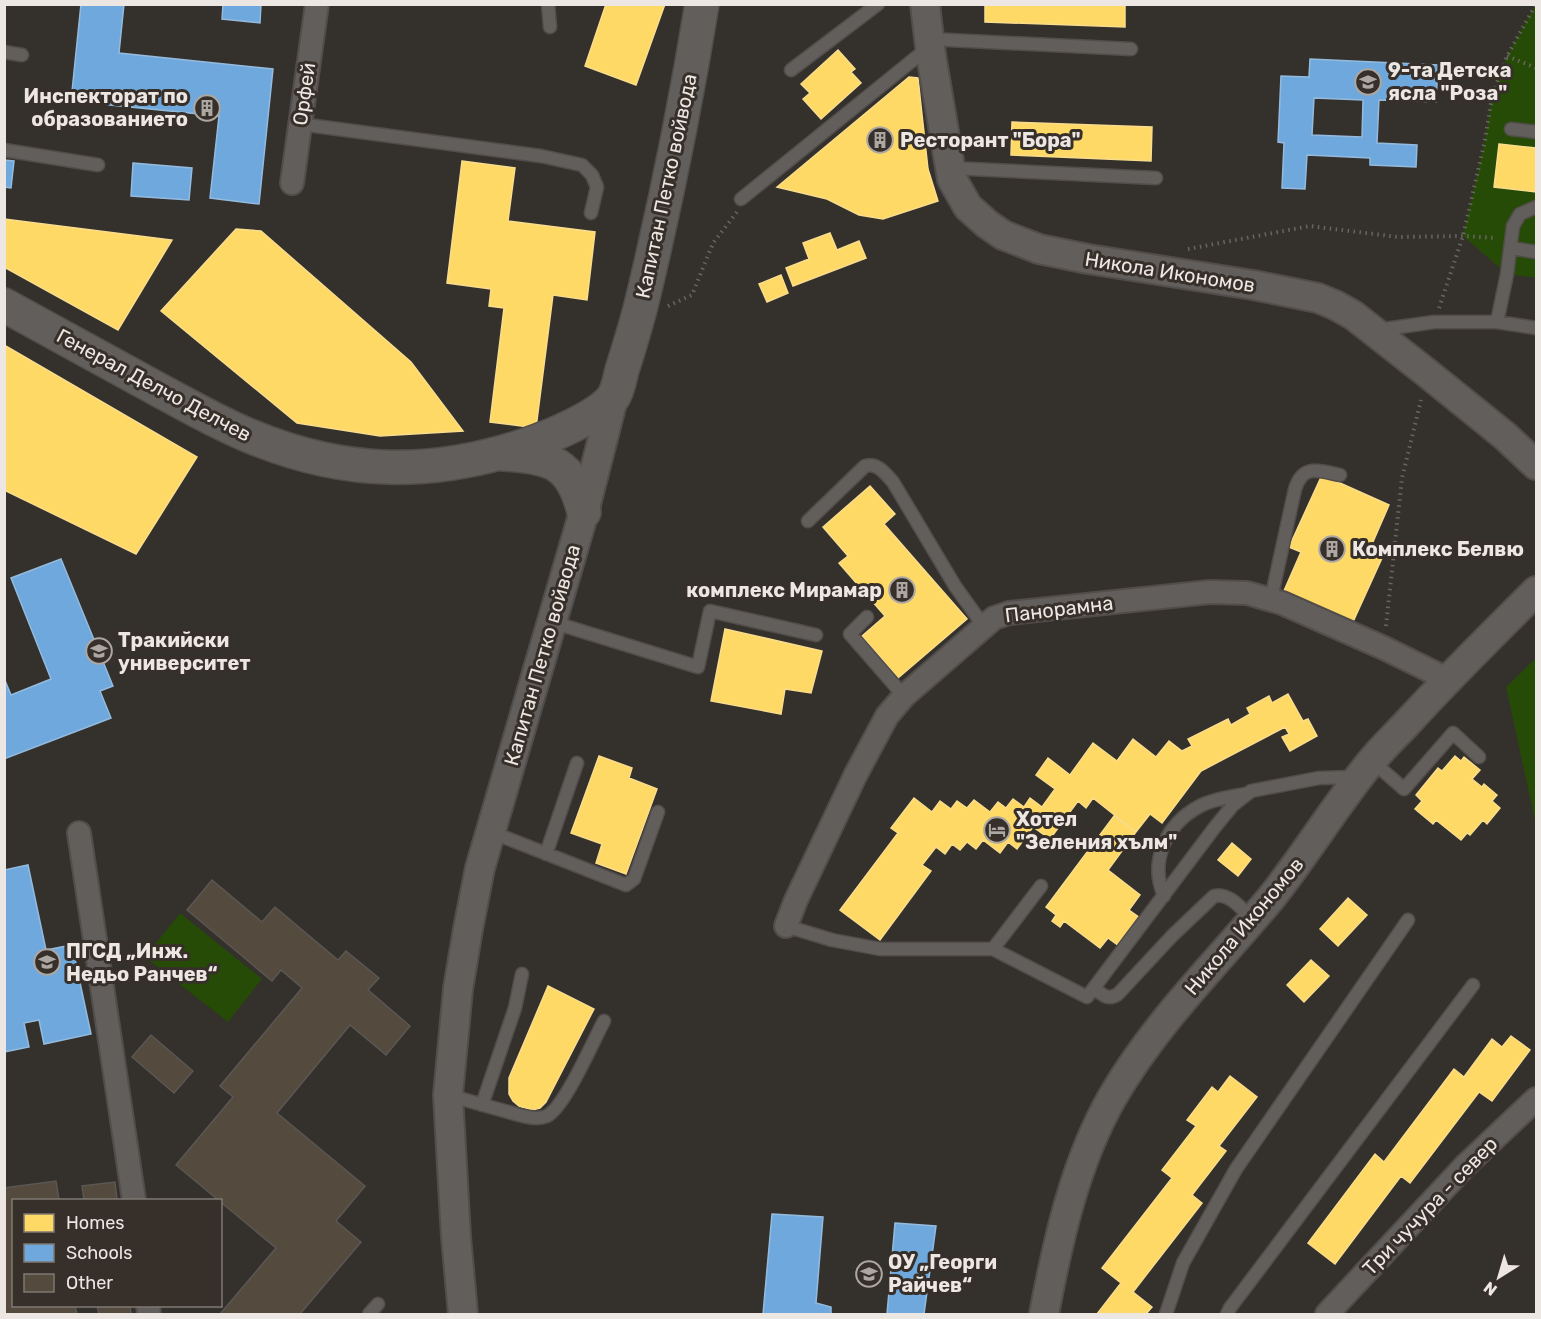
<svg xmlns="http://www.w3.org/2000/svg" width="1541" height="1319" font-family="Rubik,sans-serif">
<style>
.green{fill:#264b06}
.homes{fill:#ffd966;stroke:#f9dd8c;stroke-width:1.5}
.schools{fill:#6fa8dc;stroke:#94bbde;stroke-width:1.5;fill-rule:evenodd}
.building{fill:#554a3e;stroke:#5a5754;stroke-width:1.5}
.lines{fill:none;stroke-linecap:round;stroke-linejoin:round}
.service-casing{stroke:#524d4a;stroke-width:15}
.minor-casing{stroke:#524d4a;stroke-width:26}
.tertiary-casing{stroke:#524d4a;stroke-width:32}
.secondary-casing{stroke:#524d4a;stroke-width:36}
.path{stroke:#686562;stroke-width:4;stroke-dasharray:1.5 4.5;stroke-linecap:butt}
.service{stroke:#615e5b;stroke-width:12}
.minor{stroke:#615e5b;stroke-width:22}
.tertiary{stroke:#615e5b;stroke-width:28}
.secondary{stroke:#615e5b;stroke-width:33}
.labels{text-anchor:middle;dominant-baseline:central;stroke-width:6;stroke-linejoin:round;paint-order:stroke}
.poi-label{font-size:20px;font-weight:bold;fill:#ece7e3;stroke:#372f29;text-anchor:start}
.street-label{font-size:20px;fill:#ece7e3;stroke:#372f29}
</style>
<rect width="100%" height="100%" fill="#34302c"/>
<!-- green -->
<path class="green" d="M1535,5H1536V278L1507,274L1463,236L1485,140L1492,96L1507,56Z
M1536,658V825L1506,687Z
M180,913L262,979L228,1022L145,957Z"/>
<!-- homes -->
<path class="homes" d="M606,4H665L636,85L585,66Z
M985,4H1125V27L985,22Z
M838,50L855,69L851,72L861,83L821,119L803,99L810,93L801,84Z
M909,77L918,78L928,169L938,201L883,219L859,215L827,199L777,187Z
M1012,122L1152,127L1151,161L1011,155Z
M1499,144L1536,148V192L1494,187Z
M462,161L515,168L508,221L595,232L587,300L553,295L536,428L490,422L504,308L489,306L491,289L447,283Z
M4,219L172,240L118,330L4,267Z
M236,229L261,231L411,362L463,431L380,436L297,423L161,311Z
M830,233L837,250L859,241L866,258L793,286L786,268L809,259L803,243Z
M781,275L788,293L767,302L759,284Z
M4,345L197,457L136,554L4,490Z
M1322,475L1389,505L1369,551L1382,558L1352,624L1283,593L1301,552L1289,547Z
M870,486L895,514L884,524L967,619L898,678L862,636L885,616L839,563L848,556L823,527Z
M725,629L822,651L811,693L785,689L781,714L711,701Z
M1288,694L1303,721L1308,719L1317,736L1290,751L1282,737L1289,734L1285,727L1201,771L1162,823L1150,814L1136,832L1093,798L1086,808L1078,801L1050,839L1033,827L1017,849L1008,842L1000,853L983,840L976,849L967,842L960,850L952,844L945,854L936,847L922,865L931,871L880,940L840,910L898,833L891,828L914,798L932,812L940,801L951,809L957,801L967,808L974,800L990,812L998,802L1006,808L1013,799L1024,807L1030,798L1042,807L1055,789L1036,775L1048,758L1070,775L1093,743L1117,761L1133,739L1156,757L1169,741L1182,751L1192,746L1188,739L1228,719L1231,725L1250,714L1247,708L1269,696L1272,703Z
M599,756L632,768L629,778L657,789L626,874L596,863L602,844L571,833Z
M1455,756L1461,761L1464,757L1480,770L1472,779L1482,787L1484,784L1497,795L1492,801L1500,808L1487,824L1483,820L1470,835L1467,833L1461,840L1436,820L1433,824L1415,809L1422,801L1416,795L1438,768L1442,771Z
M1114,816L1136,832L1108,870L1140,895L1129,910L1140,918L1119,946L1108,938L1100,948L1064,921L1060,927L1052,921L1056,915L1046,907Z
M1232,843L1251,859L1238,876L1218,860Z
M1348,898L1367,915L1338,946L1320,929Z
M1311,960L1329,976L1304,1002L1287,985Z
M548,986L594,1009L546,1102L540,1108L532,1110L519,1106L513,1101L509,1094V1078Z
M1511,1036L1530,1050L1492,1101L1479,1092L1410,1183L1401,1176L1335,1264L1308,1243L1375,1154L1384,1162L1454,1069L1464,1077L1492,1039L1502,1047Z
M1230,1076L1257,1097L1219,1146L1226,1151L1192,1195L1202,1203L1133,1292L1152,1307L1146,1314H1097L1121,1283L1102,1268L1172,1178L1162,1170L1196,1126L1187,1120L1212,1087L1218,1092Z"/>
<!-- schools -->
<path class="schools" d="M81,4H124L119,53L273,69L259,204L210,198L219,116L71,101Z
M223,4H261L260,23L222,19Z
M1310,59L1438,65L1436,102L1379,100L1377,143L1417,145L1416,167L1370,165V158L1307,155L1305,189L1282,188L1284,143L1278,142L1281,76L1309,77ZM1314,98L1363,100L1362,137L1312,135Z
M4,160L14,161L11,188L4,187Z
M133,163L192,168L189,200L131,196Z
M61,559L113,686L100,691L111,718L4,759V678L11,695L51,679L11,578Z
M28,865L46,950L72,945L91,1034L44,1044L39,1020L24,1023L29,1047L4,1052V870Z
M772,1214L823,1217L816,1303L831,1307V1314H763Z
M895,1223L936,1226L924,1314H887Z"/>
<!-- building -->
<path class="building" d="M212,880L262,922L275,907L338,960L346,951L379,978L368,990L410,1026L386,1055L350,1025L277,1113L365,1186L336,1221L361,1242L300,1314H220L276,1248L176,1165L233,1097L220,1086L302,988L281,970L272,981L187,910Z
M151,1035L193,1071L174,1093L132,1057Z
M56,1181L59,1200H14V1306H75L77,1314H4V1188Z
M115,1182L117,1200H84L82,1186Z
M97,1306H130L131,1314H99Z"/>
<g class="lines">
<!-- service casing -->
<g class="service-casing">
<path id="service" d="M548,4L550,27
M929,39L1131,49
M4,52L22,55
M791,70L878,4
M300,124L541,156L582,165L592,175L597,187L591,213
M1511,129L1536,132
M4,150L98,165
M951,168L1156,178
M741,199L929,47
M1511,248L1536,252
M1497,322L1507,274L1513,226L1520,214L1536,207
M1378,330L1434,322H1497L1536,328
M808,521L865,466C877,462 885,473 893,482L955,586L983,625
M1271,599L1295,489C1303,463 1320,471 1340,475
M867,617L850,634L904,696
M552,622L698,667L710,611L816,635
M1372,761L1404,789L1453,733L1479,757
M491,832L626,885L634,879L658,812
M546,854L577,763
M1041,886L993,949L1087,997L1215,827L1233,805L1251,791L1319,778L1355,777
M1164,896C1149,861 1166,824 1200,806C1213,799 1230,797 1245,794
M786,926L832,940L880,949H993
M1094,988C1103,995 1108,1001 1118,994L1172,936L1214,896C1229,892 1242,909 1252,919
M448,1095L519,1115C528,1117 538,1120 547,1116C565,1107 593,1041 604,1021
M482,1105L515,1008L522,974
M369,1314L378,1304
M1166,1314L1183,1263L1236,1169L1408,920
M1227,1314L1230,1308L1473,985"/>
</g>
<!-- minor casing -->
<g class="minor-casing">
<path id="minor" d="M292,183L317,4
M79,833L134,1200
M786,926L796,900L856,774L887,716L904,696L994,618L1009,613L1210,592L1247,593L1282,603L1384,648L1447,679
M148,1306L149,1314
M1327,1314L1465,1166L1536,1099"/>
</g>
<!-- tertiary casing -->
<g class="tertiary-casing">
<path id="tertiary" d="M925,4L931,55L952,179L968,207L987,224L1003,235L1039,249L1088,259L1253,285L1318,298L1335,305L1353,315L1427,373L1505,436L1536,465
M463,1314L456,1237L448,1095L458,989L468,929L480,868L584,512L614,395
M1044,1314C1058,1240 1075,1162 1113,1096C1156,1022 1217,963 1271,898C1306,854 1335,806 1370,763C1382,748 1397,734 1410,720C1451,675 1494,633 1536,591"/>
</g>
<!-- secondary casing -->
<g class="secondary-casing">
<path id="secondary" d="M4,305C56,333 107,362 159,390C189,406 218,423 250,436C343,475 431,477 526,445C549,437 601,416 614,396C618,389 620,378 622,370C630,345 638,319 644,293C667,197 686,102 702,4
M504,454C552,457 572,463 584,512"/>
</g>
<!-- path -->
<path class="path" d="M1507,56L1536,68
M1188,249L1310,226L1398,237L1463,236L1496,238
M668,306L692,295L713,243L737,212
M1439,308L1463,236L1485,140L1492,96L1507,56L1536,4
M1386,626L1402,478L1421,400"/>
<!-- service -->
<use href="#service" class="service"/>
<!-- minor -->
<use href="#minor" class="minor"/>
<!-- tertiary -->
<use href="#tertiary" class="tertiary"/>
<!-- secondary -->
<use href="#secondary" class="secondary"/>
</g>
<!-- icons -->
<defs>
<g id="school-ring" transform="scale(1.35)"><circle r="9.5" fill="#372f29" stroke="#aca7a3" stroke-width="1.5"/><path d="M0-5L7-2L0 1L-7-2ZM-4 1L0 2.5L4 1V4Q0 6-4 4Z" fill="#aca7a3"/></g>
<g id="building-ring" transform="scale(1.35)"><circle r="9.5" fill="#372f29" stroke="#aca7a3" stroke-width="1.5"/><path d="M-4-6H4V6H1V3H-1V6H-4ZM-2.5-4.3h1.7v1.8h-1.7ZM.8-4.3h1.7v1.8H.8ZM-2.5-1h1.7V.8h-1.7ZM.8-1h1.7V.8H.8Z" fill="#aca7a3"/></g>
<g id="university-ring" transform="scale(1.35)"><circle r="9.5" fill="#372f29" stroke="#aca7a3" stroke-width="1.5"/><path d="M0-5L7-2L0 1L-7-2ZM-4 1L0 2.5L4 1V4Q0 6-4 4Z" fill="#aca7a3"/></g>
<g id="hotel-ring" transform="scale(1.35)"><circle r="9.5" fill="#372f29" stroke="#aca7a3" stroke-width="1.5"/><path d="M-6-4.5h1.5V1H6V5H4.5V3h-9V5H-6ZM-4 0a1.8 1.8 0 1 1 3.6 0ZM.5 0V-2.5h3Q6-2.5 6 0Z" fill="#aca7a3"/></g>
</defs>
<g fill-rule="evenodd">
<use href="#school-ring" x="1368" y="82"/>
<use href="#building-ring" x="207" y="108"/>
<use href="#building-ring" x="880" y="140"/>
<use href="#building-ring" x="1332" y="549"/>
<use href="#building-ring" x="902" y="590"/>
<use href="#university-ring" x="99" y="651"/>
<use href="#hotel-ring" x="997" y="830"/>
<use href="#school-ring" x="47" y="962"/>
<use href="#school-ring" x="869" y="1274"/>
</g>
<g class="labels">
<!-- poi labels -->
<g class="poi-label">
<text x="1388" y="70">9-та Детска<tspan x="1388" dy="23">ясла "Роза"</tspan></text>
<text x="188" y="96" text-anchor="end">Инспекторат по<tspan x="188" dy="23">образованието</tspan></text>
<text x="900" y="140">Ресторант "Бора"</text>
<text x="1352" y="549">Комплекс Белвю</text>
<text x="882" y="590" text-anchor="end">комплекс Мирамар</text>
<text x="118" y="640">Тракийски<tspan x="118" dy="23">университет</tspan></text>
<text x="1016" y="819">Хотел<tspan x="1016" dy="23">"Зеления хълм"</tspan></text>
<text x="66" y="951">ПГСД „Инж.<tspan x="66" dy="23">Недьо Ранчев“</tspan></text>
<text x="888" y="1262">ОУ „Георги<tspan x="888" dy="23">Райчев“</tspan></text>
</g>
<!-- street labels -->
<g class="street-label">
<text transform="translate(304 94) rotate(-82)">Орфей</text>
<text transform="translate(666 186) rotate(-78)">Капитан Петко войвода</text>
<text transform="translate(1170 272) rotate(9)">Никола Икономов</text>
<text transform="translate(154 385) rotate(28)">Генерал Делчо Делчев</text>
<text transform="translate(1059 609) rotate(-7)">Панорамна</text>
<text transform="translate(542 655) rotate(-74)">Капитан Петко войвода</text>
<text transform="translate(1244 926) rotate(-50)">Никола Икономов</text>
<text transform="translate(1430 1206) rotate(-46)">Три чучура - север</text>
</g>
</g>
<!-- border -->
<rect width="1541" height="1319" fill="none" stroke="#ece7e3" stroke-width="12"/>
<!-- legend -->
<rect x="12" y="1199" width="210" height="108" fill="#372f29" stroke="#7f7973" stroke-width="1.5"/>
<rect x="24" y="1214" width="30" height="18" fill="#ffd966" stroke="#7f7973" stroke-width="1.5"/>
<text x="66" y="1229" font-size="18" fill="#ece7e3">Homes</text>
<rect x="24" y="1244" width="30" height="18" fill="#6fa8dc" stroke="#7f7973" stroke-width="1.5"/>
<text x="66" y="1259" font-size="18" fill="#ece7e3">Schools</text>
<rect x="24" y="1274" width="30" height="18" fill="#554a3e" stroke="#7f7973" stroke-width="1.5"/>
<text x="66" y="1289" font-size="18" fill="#ece7e3">Other</text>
<!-- north arrow -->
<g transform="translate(1499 1277) rotate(217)" stroke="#372f29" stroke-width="4.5" paint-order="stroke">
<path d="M0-4.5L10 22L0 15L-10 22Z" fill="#ece7e3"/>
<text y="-9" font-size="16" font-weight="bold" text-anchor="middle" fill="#ece7e3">N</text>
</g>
</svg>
